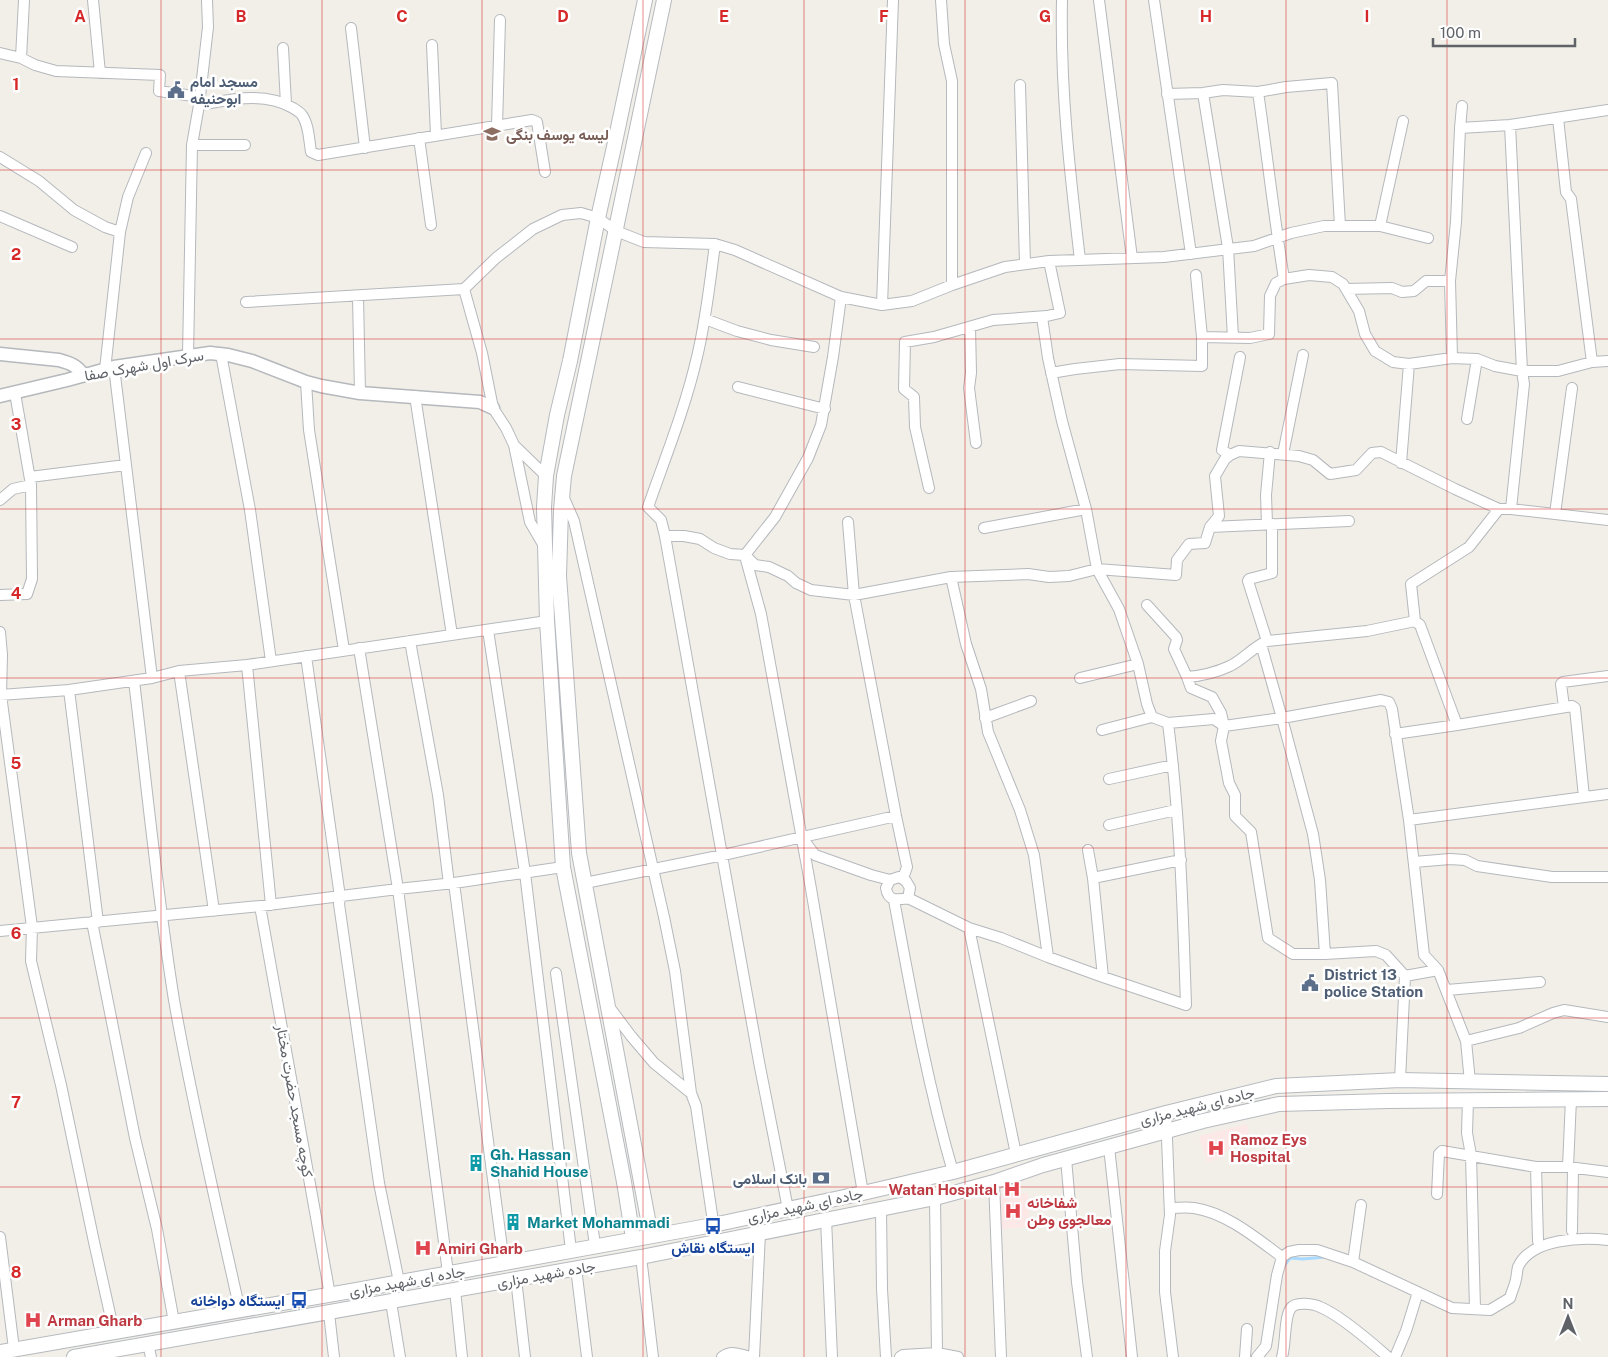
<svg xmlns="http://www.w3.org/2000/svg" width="1608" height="1357" font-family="'Public Sans',Vazirmatn,sans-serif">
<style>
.medical{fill:#fce8e6}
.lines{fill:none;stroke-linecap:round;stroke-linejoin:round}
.stream{stroke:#aadaff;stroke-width:3}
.minor-casing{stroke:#b5b8bc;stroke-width:12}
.tertiary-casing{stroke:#b5b8bc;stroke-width:15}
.secondary-casing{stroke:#b6babf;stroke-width:16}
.minor{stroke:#fff;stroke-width:10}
.tertiary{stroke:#fff;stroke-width:12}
.secondary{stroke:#fff;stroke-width:14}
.grid{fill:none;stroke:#d62828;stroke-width:1;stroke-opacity:0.55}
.labels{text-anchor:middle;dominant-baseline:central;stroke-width:5;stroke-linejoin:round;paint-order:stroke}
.service-label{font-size:15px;font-weight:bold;fill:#4e5e75;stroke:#fff;text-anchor:start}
.education-label{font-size:15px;font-weight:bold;fill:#785e54;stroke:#fff;text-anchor:start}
.street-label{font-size:15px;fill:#5f6368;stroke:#fff}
.health-label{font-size:15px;font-weight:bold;fill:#be3a42;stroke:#fff;text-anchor:start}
.culture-label{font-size:15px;font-weight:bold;fill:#0d838f;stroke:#fff;text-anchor:start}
.transit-label{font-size:15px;font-weight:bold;fill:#164399;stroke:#fff}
.grid-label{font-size:16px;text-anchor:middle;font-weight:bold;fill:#d62828;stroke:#fff;stroke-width:5;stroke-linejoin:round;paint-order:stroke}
</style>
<rect width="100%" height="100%" fill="#f1efe8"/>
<!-- medical -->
<path class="medical" d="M1247,1124L1249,1133L1216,1160L1207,1162L1199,1136Z
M1028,1193L1030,1227L997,1229L995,1194Z"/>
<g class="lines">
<!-- stream -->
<path class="stream" d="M1284,1266L1290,1258L1303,1259L1326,1257"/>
<!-- minor casing -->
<g class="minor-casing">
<path id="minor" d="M93,0L100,73
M941,0L944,44L952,81V285
M1062,0C1060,87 1070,174 1080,260
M1099,0L1132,258
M1154,0L1191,254
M351,28L365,148
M432,45L436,135
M283,48L286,104
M0,53L21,58L35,65L56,71L160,75L159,91L200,97
M21,58L24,0
M1020,85L1025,264
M1258,92C1267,154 1274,217 1284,279
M1203,93L1228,248L1233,337
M1167,94L1203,93L1223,90L1258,92L1286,87L1332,83L1340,226
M199,105C230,100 263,91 293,108C296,110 300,112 302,115C309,125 309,140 311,152L318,155L532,120L537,122L545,172
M1558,118L1566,192L1571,199L1592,362
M497,126L500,20
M1460,128L1510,125L1608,110
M419,138L431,225
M192,145H245
M0,157L39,181L74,210L105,227L120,232
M0,216L72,247
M1380,226L1403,121
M715,244C710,282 706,320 697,357C685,409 665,458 648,507L661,520L665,536L759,1062L788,1209
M464,289L482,353L493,408L506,428L514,445L530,522L544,546
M1346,289L1392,288L1402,292L1414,291L1426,281H1450
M358,296L360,393
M246,302L464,289L496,258L533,229L562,215L581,213L598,218L616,231L644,242L715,244L735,250L841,297L882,305L912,301L952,285L1005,267L1049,261L1164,257L1254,246L1291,233L1324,226H1380L1428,238
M882,305L893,0
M1042,317L1048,358L1062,421L1086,509L1097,569L1119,609L1138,664L1147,704L1152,717L1168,723L1214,719L1224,726L1282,718L1381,700L1389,702L1392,709L1409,820L1424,955L1438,970L1466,1041L1470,1082
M705,319L737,331L771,340L814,347
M970,327L971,373L969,388L976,443
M1202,337L1250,338L1269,334L1270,296L1276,283L1284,279L1309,275L1332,277L1343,284L1359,311L1365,334L1375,351L1393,362L1409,364L1452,358L1477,359L1495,366L1522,371L1510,125
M221,354L250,510L271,661
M188,356L192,145L199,105L208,27L207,0
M1452,358L1450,281L1456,222L1460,128L1462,106
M114,367L152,678
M105,370L120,232L128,197L146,153
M1051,373L1075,369L1120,364L1202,366V337L1196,275
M306,382L309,430L344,650
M738,387L825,409
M415,396L452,635
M1467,419L1477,359
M515,446L546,476
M1283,454L1303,355
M1230,455L1222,450L1240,357
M1401,463L1409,364
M30,477L126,465
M929,488L915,427L914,397L904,389L905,342L934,337L993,320L1047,316L1060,313L1049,261
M563,496L574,521L664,917L675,971L691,1093
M0,500L13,489L31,485
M1511,509L1524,384L1522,371H1558L1592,362L1608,361
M1555,514L1572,388
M848,522L854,595L896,816L907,867L903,878
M1267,524L1266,495L1270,452
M1210,527L1349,521
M984,528L1086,509
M665,536H684L700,539L714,548L730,554L745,555L755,565L769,567L788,576L796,583L811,590L854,595L951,577L1028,574L1049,577L1069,576L1097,569L1176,575L1177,560L1189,544L1205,543L1210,527L1219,516L1215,476L1225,459L1230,455L1239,451L1299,456L1313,460L1330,474L1356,470L1372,453L1381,452L1455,489L1499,509H1511L1608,520
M745,555L775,517L808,458L821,425L833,357L841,297
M745,556L761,614L810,883L863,1193
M951,577L966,644L981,689L988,732L1020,810L1034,855L1048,957
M0,595L27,594L32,579L31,485L15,393
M1147,605L1176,637L1177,640L1174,649L1187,677L1191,688L1212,697L1221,713L1224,726L1221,741L1229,783L1235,795V816L1251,832L1268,938L1293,954H1325L1376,951L1386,955L1405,976L1438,970
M488,630L525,873L571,1250
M0,632L2,655L1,695L32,927L31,961L61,1085L94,1242L114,1332
M410,641L438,795L449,884
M1267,641L1248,581L1249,579L1272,573V524
M1261,644L1282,718L1313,834L1320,880L1325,954
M359,648L398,889L448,1273
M306,656L340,897L339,904L379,1183L399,1282
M247,665L271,905
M179,671L214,911
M1187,677C1201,676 1217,672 1230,666C1244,659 1253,647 1267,641L1367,631L1415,621
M1080,678L1138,664
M134,681C147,787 157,894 174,1000C192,1104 217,1207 240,1311
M69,690L98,922
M0,695L69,690L152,678L179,671L247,665L547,621
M1564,707L1561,684L1563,682L1608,676
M985,718L1031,701
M1457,725L1420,625L1415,621L1411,584L1469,547L1499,509
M1102,730L1152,717
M1395,734L1457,725L1572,706L1575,708L1584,797
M1109,779L1173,765
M1409,820L1608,794
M1109,825L1176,810
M803,839L815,855L871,875L890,880
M1088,850L1093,878L1103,977
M1414,862L1450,859L1465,860L1477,866L1552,877H1608
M899,877L906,881L910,888L908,898C898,900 888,902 886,888L890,880Z
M1093,878L1181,860
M454,883L504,1263
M585,883L723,855L896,816
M908,898L969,928L1001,938L1048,957L1103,977L1186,1005C1183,911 1180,817 1168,723
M894,900C911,992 927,1083 953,1172
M260,906L330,1295
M92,922L135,1138L157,1229L174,1322
M969,928L1016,1154
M0,931L260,906L398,889L454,883L563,867
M556,973L595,1245
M1447,990L1540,982
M610,1008L631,1036L654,1063L691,1093L696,1106L716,1242
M1466,1041L1519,1028L1553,1013L1564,1010L1608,1017
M1400,1080L1405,976
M1468,1100L1467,1133L1471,1155L1475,1309
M1166,1113L1170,1215L1165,1251V1292L1173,1357
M1109,1147L1132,1357
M1066,1159L1077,1282L1087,1357
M1536,1167L1538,1241
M1568,1167L1571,1099
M994,1182L1001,1357
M1437,1194L1439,1154L1442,1151L1536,1167H1568L1608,1172
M935,1198L937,1353L936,1357
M1170,1208C1178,1208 1186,1207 1194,1208C1227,1213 1256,1238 1282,1257
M881,1209L882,1289L886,1357
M826,1219L832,1357
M1572,1231L1573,1168
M0,1237L14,1349
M641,1257L653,1357
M1353,1262L1361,1205
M576,1268L587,1357
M516,1279L525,1357
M455,1290L462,1357
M391,1302L400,1357
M329,1313L334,1357
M148,1344L151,1357
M722,1357C731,1350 740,1354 750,1357
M754,1357L760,1233
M900,1357L903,1355L937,1353L958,1357
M1245,1357L1247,1329
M1257,1357L1266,1346L1277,1275L1282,1257L1289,1252L1299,1250H1317L1353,1262L1452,1308L1490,1310L1510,1298C1512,1291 1515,1285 1516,1279C1517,1275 1517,1270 1518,1267C1531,1238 1582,1237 1608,1240
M1282,1357C1286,1345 1284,1316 1291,1308C1296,1301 1314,1304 1320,1307C1340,1315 1371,1342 1388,1357
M1395,1357L1406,1331L1418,1292"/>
</g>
<!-- tertiary casing -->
<g class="tertiary-casing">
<path id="tertiary" d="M0,354L59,360C70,363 78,366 83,375
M0,396L67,380L114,367L210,353L228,355L252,361L306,382L321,386L360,393L480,402L493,408"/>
</g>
<!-- secondary casing -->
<g class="secondary-casing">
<path id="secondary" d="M651,1235L579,853L559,576L561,510L564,476L664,0
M633,1238L624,1182L563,867L547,621L544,507L546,476L557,415L570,361L598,218L614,147L645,0
M0,1352L351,1291L713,1225L863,1193L953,1172L1166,1113L1276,1086L1400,1080L1608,1084
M74,1357L641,1257L935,1198L994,1182L1043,1165L1203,1121L1279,1104L1388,1101L1608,1099"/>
</g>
<!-- minor -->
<use href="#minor" class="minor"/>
<!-- tertiary -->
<use href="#tertiary" class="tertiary"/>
<!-- secondary -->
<use href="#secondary" class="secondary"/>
</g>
<!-- grid -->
<path class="grid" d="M161,0V1357M322,0V1357M482,0V1357M643,0V1357M804,0V1357M965,0V1357M1126,0V1357M1286,0V1357M1447,0V1357M0,170H1608M0,339H1608M0,509H1608M0,678H1608M0,848H1608M0,1018H1608M0,1187H1608"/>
<!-- icons -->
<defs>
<g id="civic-bare" transform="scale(1.35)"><path d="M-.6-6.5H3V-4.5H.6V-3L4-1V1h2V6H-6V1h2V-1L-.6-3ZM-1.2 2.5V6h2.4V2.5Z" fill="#5c6f8a" stroke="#fff" stroke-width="2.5" paint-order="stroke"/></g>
<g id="school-bare" transform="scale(1.35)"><path d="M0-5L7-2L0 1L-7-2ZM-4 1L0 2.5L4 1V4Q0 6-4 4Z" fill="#8d6e63" stroke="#fff" stroke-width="2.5" paint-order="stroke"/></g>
<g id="hospital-bare" transform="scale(1.35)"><path d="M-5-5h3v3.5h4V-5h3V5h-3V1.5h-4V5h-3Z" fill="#e0444e" stroke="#fff" stroke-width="2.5" paint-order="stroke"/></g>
<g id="building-bare" transform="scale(1.35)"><path d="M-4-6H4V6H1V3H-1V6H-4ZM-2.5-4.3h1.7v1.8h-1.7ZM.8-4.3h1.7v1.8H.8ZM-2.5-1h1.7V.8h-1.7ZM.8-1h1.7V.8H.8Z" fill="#0f9aa8" stroke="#fff" stroke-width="2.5" paint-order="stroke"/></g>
<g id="bank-bare" transform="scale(1.35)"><path d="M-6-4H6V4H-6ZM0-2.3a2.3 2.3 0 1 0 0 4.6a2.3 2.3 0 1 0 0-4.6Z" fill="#5c6f8a" stroke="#fff" stroke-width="2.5" paint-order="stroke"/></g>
<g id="bus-bare" transform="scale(1.35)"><path d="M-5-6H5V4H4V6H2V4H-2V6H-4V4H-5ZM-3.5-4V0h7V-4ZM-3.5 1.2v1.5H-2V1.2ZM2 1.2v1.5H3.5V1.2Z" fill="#1a4fb4" stroke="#fff" stroke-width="2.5" paint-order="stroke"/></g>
</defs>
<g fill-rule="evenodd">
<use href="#civic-bare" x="176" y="90"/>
<use href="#school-bare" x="492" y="134"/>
<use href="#civic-bare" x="1310" y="983"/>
<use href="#hospital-bare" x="1216" y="1148"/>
<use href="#building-bare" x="476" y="1163"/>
<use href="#bank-bare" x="821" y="1178"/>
<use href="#hospital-bare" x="1012" y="1189"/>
<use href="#hospital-bare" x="1013" y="1211"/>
<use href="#building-bare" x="513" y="1222"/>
<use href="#bus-bare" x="713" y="1226"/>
<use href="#hospital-bare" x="423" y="1248"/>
<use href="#bus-bare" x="299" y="1300"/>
<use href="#hospital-bare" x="33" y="1320"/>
</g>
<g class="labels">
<!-- service labels -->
<g class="service-label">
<text x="190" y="81">مسجد امام<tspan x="190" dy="17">ابوحنیفه</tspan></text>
<text x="1324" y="974">District 13<tspan x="1324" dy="17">police Station</tspan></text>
<text x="807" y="1178" text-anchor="end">بانک اسلامی</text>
</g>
<!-- education labels -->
<g class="education-label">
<text x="506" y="134">لیسه یوسف بنگی</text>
</g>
<!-- street labels -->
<g class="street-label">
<text transform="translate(144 365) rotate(-10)">سرک اول شهرک صفا</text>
<text transform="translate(295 1101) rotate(80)">کوچه مسجد حضرت مختار</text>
<text transform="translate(1197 1106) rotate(-14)">جاده ای شهید مزاری</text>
<text transform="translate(805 1205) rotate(-12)">جاده ای شهید مزاری</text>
<text transform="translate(546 1274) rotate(-10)">جاده شهید مزاری</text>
<text transform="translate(407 1281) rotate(-10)">جاده ای شهید مزاری</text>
</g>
<!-- health labels -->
<g class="health-label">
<text x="1230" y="1139">Ramoz Eys<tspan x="1230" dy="17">Hospital</tspan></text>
<text x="998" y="1189" text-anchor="end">Watan Hospital</text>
<text x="1027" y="1202">شفاخانه<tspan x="1027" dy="17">معالجوی وطن</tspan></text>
<text x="437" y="1248">Amiri Gharb</text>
<text x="47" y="1320">Arman Gharb</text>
</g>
<!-- culture labels -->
<g class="culture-label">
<text x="490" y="1154">Gh. Hassan<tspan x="490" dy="17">Shahid House</tspan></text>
<text x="527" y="1222">Market Mohammadi</text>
</g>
<!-- transit labels -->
<g class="transit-label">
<text x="713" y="1247">ایستگاه نقاش</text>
<text x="285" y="1300" text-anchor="end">ایستگاه دواخانه</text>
</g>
</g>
<g class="grid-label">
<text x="80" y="22">A</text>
<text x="241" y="22">B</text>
<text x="402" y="22">C</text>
<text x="563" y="22">D</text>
<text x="724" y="22">E</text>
<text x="884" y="22">F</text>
<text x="1045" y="22">G</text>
<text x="1206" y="22">H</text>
<text x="1367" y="22">I</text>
<text x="16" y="90">1</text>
<text x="16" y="260">2</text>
<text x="16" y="430">3</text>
<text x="16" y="599">4</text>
<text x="16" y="769">5</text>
<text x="16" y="939">6</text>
<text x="16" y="1108">7</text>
<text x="16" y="1278">8</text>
</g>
<!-- north arrow -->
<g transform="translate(1568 1317)" stroke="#ffffff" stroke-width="4" paint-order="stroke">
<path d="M0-4L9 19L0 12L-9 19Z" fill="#5f6368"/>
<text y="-8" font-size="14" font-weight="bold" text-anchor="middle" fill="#5f6368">N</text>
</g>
<!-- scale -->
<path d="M1433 38v8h142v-8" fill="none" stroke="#5f6368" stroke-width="2.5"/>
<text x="1440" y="38" font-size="15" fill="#5f6368" stroke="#ffffff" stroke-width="4" paint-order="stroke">100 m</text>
</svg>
